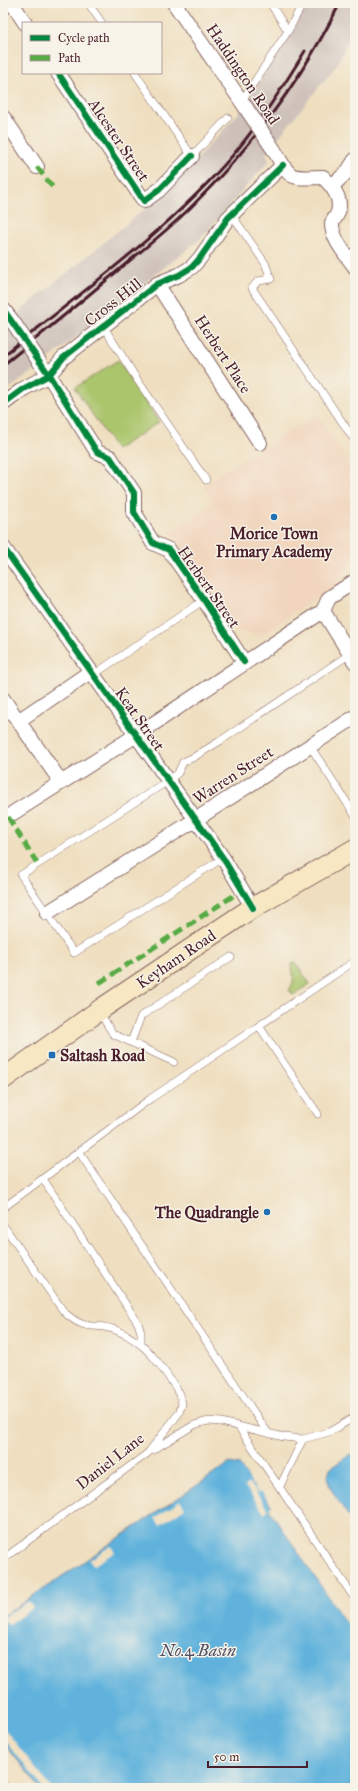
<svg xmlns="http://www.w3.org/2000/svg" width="358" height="1791" font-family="'IM FELL Great Primer',serif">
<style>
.built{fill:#f1d5bd}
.industrial{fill:#cec1ba}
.green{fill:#aac56c;stroke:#7a724c}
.water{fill:#61b2dc;stroke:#566884}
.pier{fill:#efdfc0}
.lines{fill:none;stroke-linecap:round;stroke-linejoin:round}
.lane-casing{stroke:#84625f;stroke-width:8}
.street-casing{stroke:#84625f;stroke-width:16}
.secondary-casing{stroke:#84625f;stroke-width:22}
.lane{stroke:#fff;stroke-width:7}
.street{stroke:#fff;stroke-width:14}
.secondary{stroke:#f7e8c3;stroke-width:20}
.rail{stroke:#4a1f2b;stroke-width:3}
.street-bridge-casing{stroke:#84625f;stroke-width:16;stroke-linecap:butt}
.street-bridge{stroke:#fff;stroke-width:14}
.quiet{stroke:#57aa44;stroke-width:5;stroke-dasharray:10 5;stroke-linecap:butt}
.cycleway-casing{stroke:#f7f3e8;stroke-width:8}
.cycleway{stroke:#00873e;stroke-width:6}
.poi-dot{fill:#1f6fb2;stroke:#f7f3e8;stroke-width:1.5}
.labels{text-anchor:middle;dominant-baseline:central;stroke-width:3;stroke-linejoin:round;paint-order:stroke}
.street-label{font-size:16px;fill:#4a1f2b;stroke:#f7f3e8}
.poi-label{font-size:16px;font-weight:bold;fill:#4a1f2b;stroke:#f7f3e8}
.water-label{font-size:17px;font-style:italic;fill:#525269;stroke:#f7f3e8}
</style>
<rect width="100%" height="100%" fill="#f7f3e8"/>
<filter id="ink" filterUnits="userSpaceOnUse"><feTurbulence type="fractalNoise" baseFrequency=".025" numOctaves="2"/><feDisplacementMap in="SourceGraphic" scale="8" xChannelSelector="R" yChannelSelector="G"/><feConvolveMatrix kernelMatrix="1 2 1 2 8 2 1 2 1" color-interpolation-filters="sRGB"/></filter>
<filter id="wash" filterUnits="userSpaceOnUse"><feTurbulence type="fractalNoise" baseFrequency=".012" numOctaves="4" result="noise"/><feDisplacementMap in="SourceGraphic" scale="16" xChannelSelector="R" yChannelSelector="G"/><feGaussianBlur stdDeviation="0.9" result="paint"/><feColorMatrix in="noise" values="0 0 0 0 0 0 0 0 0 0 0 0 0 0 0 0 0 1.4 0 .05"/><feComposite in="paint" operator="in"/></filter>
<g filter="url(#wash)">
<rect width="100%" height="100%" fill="#efdfc0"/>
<!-- built -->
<path class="built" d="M317,414L355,473V556L344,572L341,581L259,636L235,629L171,532L214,502L203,485Z"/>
<!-- industrial -->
<path class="industrial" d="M306,3H355V26L336,66L266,153L269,161L199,240L31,373L3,393V328L23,309L168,190L238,114L296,24Z"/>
<!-- green -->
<path class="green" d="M118,360L159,422L116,450L75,388Z
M295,962L310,984L293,995L289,990C295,983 294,974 291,965Z"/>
<!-- water -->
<path class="water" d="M355,1452V1525C347,1513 318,1481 331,1468C338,1462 347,1457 355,1452Z
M230,1463L240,1465L258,1492L261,1490L272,1507L269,1509L355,1636V1788H40L3,1742V1616Z"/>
<!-- pier -->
<path class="pier" d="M240,1465H242L259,1490L263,1489L274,1506L271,1509L355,1632V1636L269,1508L272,1506L261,1491L258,1493Z
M326,1472H328L327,1484L355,1527L326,1485Z
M250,1483L268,1510L264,1513L245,1486Z
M180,1501L185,1508L160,1525L155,1518Z
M111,1546L115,1552L93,1566L89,1560Z
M28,1601L33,1608L8,1625L3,1618Z
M3,1727L51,1788H43L3,1738Z"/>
</g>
<g filter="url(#ink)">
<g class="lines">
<!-- lane casing -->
<g class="lane-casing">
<path id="lane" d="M88,3L102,23
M270,3L288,31
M135,73L192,156L228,118
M241,102L288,31L303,3
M231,214L265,263L271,279L258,281L252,288L355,441
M103,326L138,381L206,480
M93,675L204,600
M310,746L355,815
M223,858L74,953L21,875L168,781L178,773L183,762L194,757L220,741L350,654
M100,1013L113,1034L174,1062
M259,1026L318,1114
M131,1042L141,1016L231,957
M79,1152L268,1433
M43,1179L138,1323L141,1333V1344
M3,1208L150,1099L355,961
M3,1225L64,1312C88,1334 95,1321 118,1331C148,1343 163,1369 180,1394L182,1404L179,1413L148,1453L3,1559
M238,1426L355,1599
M153,1450L194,1425L208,1421L221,1422L284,1437L303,1439
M280,1486L303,1439L329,1432L355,1417
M3,1784L6,1788"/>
</g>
<!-- street casing -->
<g class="street-casing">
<path id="street" d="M12,3L25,23
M174,3L244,105
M58,73L144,201L159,190L192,156
M3,117L37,167
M274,150C292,181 288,178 323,177C333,187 342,198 338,212C337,216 333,220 332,223C331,238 347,256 355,267
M332,186L348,171L355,160
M157,284L260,443
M3,309L13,322
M44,368L97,452L110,457L134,493V512L153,543L169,550L204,600L244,662
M3,404L23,389L49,375L63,358L157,284L179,275L192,267L200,258L228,218L283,165
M3,547L223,858L253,908
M323,611L355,662
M3,699L61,782
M18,721L90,672
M13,813L135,736L323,611L329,598L355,581
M47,913L195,820L355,717"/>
</g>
<!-- secondary casing -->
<g class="secondary-casing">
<path id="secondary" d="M3,1079L104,1007L249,910L355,849"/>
</g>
<!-- lane -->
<use href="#lane" class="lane"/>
<!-- street -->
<use href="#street" class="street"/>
<!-- secondary -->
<use href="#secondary" class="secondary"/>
<!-- rail -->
<path class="rail" d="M3,356C81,292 167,232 233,155C260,123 283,87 305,51
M3,365C41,335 78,304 115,273C142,250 171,228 195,203C253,145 303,77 340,3"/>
<!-- street-bridge casing -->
<g class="street-bridge-casing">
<path id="street-bridge" d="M244,105L274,150
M13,322L41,364"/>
</g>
<!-- street-bridge -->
<use href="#street-bridge" class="street-bridge"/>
<!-- quiet -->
<path class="quiet" d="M37,167L54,189
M8,817L37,863
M99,983L233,896"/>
<!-- cycleway casing -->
<g class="cycleway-casing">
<path id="cycleway" d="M58,73L144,201L159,190L192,156
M3,309L49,375L97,452L110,457L134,493V512L153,543L169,550L204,600L244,662
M3,404L23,389L49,375L63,358L157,284L179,275L192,267L200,258L228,218L283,165
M3,547L223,858L253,908"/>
</g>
<!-- cycleway -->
<use href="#cycleway" class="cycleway"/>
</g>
</g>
<!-- markers -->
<g class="poi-dot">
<circle cx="274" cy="517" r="4"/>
<rect x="48" y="1051" width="8" height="8" rx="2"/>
<circle cx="267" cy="1212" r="4"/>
</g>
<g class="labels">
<!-- street labels -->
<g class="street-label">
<text transform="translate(243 74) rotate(56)">Haddington Road</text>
<text transform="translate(119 140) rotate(56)">Alcester Street</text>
<text transform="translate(113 302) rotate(-38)">Cross Hill</text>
<text transform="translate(223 354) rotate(57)">Herbert Place</text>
<text transform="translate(209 587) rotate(55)">Herbert Street</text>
<text transform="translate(140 719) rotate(55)">Keat Street</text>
<text transform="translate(233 775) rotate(-33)">Warren Street</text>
<text transform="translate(176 959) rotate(-34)">Keyham Road</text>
<text transform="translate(110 1461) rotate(-38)">Daniel Lane</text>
</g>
<!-- poi labels -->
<g class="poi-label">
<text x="274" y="533">Morice Town<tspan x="274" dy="18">Primary Academy</tspan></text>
<text x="60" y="1055" text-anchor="start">Saltash Road</text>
<text x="259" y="1212" text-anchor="end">The Quadrangle</text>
</g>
<!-- water labels -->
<g class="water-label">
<text x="198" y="1650">No.4 Basin</text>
</g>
</g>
<!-- margin -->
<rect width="358" height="1791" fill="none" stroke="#f7f3e8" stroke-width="16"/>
<!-- legend -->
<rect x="22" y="22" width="140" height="52" fill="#f7f3e8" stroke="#b29e9c"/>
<rect x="30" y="35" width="20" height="6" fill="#00873e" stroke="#b29e9c"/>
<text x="58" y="42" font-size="12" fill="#4a1f2b">Cycle path</text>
<rect x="30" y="55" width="20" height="6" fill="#57aa44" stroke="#b29e9c"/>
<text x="58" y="62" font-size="12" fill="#4a1f2b">Path</text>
<!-- scale -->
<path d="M208 1761v6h99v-6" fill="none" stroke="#4a1f2b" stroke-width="2"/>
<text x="214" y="1761" font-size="12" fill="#4a1f2b" stroke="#f7f3e8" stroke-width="3" paint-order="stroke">50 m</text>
</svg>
